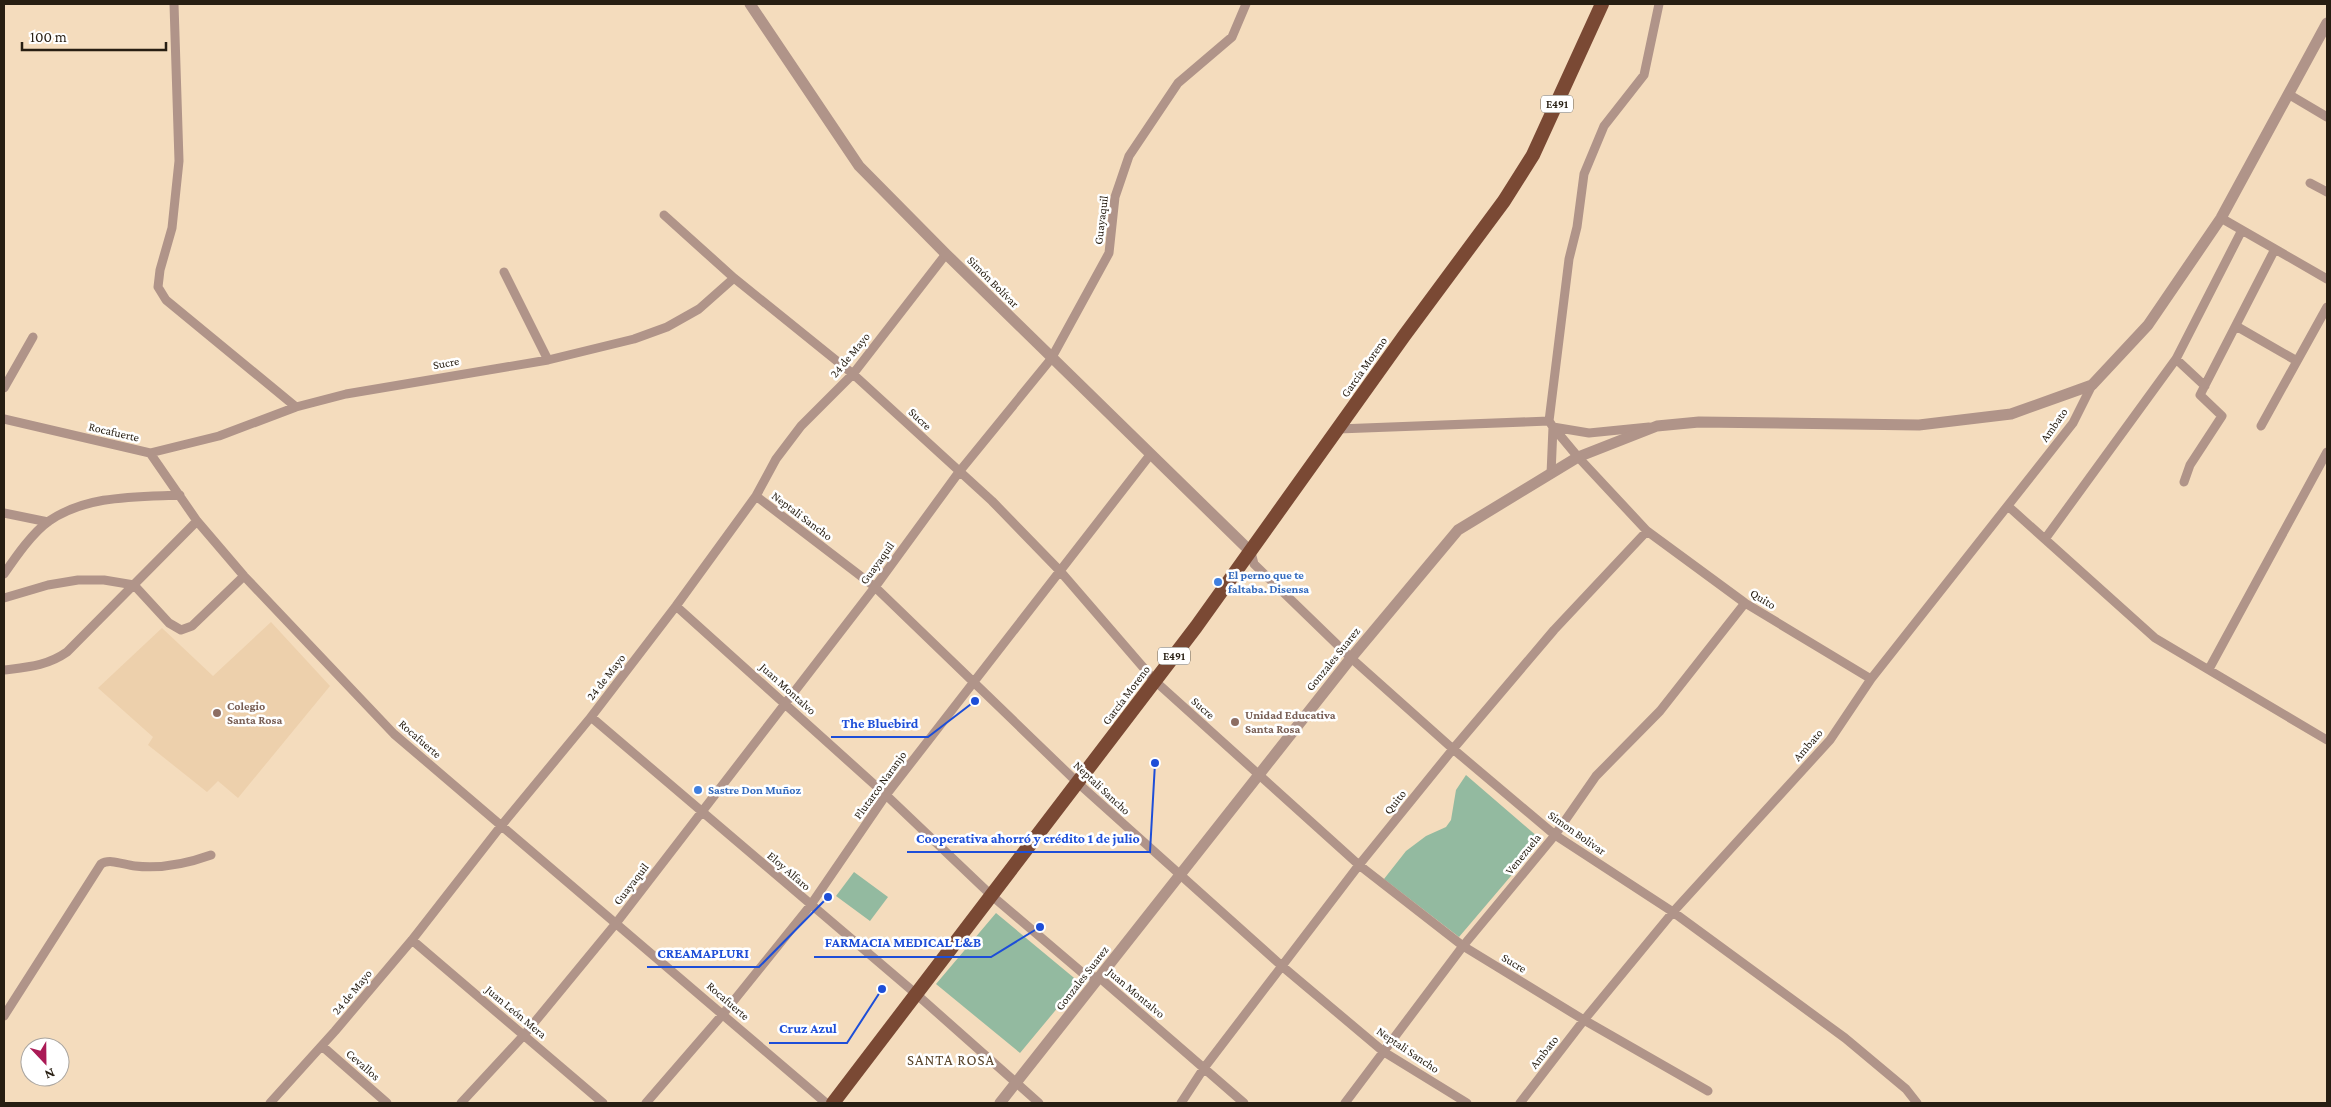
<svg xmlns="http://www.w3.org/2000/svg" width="2331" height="1107" font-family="'Crimson Pro',serif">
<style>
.built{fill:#edd0ac}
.green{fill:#93baa0}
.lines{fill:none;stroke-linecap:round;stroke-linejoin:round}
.minor{stroke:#b09489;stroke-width:9}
.tertiary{stroke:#b09489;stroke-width:11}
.trunk{stroke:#7a4934;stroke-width:14}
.shop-dot{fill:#3f7fe0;stroke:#fff;stroke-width:2}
.education-dot{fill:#8d6e63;stroke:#fff;stroke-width:2}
.labels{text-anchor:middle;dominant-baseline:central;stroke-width:5;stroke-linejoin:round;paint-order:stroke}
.shield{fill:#fff;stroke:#686259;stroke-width:1}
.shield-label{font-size:11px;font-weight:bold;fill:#271e12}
.street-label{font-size:12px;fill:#271e12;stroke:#fff}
.shop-label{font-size:12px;font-weight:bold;fill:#366cbe;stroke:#fff;text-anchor:start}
.education-label{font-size:12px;font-weight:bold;fill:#785e54;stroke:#fff;text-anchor:start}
.quarter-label{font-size:15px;letter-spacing:1px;fill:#59452b;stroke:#fff}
.leader{fill:none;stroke:#1d4ed8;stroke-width:2}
.callout-dot{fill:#1d4ed8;stroke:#fff;stroke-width:2}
.callout-label{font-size:14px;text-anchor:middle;font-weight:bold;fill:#1d4ed8;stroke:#fff;stroke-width:5;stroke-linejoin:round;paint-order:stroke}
</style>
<rect width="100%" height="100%" fill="#f4dcbd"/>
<!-- built -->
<path class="built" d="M271,622L330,686L238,798L218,781L207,792L148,745L153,737L98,688L162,628L213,676Z"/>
<!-- green -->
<path class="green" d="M1466,775L1538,837L1539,843L1459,937L1384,879L1406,851L1426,836L1446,827L1451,820L1456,790Z
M854,872L888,897L870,921L836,896Z
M996,913L1079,982L1020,1053L936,984Z"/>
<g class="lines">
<!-- minor -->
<path class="minor" d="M174,4L179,161L172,228L160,270L158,287L166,300L296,407
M2288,94L2327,117
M2310,183L2327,192
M664,215L734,278L853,374L992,501L1060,571L1155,681L1359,865L1463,946L1584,1020L1708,1091
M2221,218L2327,279
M504,272L548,360
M2236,326L2297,361
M2176,359L2205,386
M4,388L33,337
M4,419L150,453L197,521L244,576L394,734L826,1103
M1549,421L1569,259L1577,227L1584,174L1604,126L1644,75L1659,4
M2261,426L2327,307
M1553,427L1578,457L1647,531L1745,603L1871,679
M1338,429L1549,421L1553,427L1589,433L1649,427
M150,453L219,436L296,407L346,394L548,360L634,339L667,327L699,309L734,278
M1551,474L1553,427
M2184,482L2190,465L2222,416L2200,395L2275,249
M756,496L875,587L1079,784L1283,967L1384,1052L1467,1103
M2009,507L2155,638L2327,740
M4,513L48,522
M2045,539L2176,359L2242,230
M1251,552L1254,564L1351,658L1453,749L1555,835L1673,912L1845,1038L1906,1089L1917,1103
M4,574C15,558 32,533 49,521C87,495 135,497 180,495
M4,598L48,585L78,580H104L134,585L169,623L181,630L192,626L244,576
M676,606L886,795L991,895L1085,975L1100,978L1244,1103
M2209,669L2327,452
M4,670C28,667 47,666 67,652L197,521
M591,717L915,993L1039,1103
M412,940L603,1103
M4,1016L101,864C110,858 124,865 135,866C161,869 186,864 211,855
M322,1046L387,1103
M270,1103L335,1031L412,940L501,826L591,717L676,606L756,496L776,459L801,426L853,374L946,254
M461,1103L524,1035L617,922L875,587L959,472L1051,359L1109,253L1115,197L1129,156L1178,83L1232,37L1246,4
M646,1103L723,1014L810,906L886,795L1150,455
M1181,1103L1204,1068L1359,865L1453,749L1554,630L1647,531
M1345,1103L1463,946L1555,835L1596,776L1660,711L1745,603
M1520,1103L1584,1020L1673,912L1830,740L1871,679L2073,423L2092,385"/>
<!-- tertiary -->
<path class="tertiary" d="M750,4L859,166L946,254L1251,552
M1000,1103L1351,658L1458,530L1578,457L1657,426L1699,422L1919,425L2011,414L2092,385L2148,325L2221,218L2327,23"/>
<!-- trunk -->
<path class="trunk" d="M833,1103L1196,627L1404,336L1504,201L1533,155L1602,4"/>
</g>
<!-- markers -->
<g class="shop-dot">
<circle cx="1218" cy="582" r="5"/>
<circle cx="698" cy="790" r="5"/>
</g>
<g class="education-dot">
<circle cx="217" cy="713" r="5"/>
<circle cx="1235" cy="722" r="5"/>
</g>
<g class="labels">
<!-- shield labels -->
<g class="shield">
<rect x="1541" y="95.5" width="32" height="17" rx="4"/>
<rect x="1158" y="647.5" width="32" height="17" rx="4"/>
</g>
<g class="shield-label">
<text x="1557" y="104">E491</text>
<text x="1174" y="656">E491</text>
</g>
<!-- street labels -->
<g class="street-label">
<text transform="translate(1101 220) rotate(-83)">Guayaquil</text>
<text transform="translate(993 282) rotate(45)">Simón Bolívar</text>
<text transform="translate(850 355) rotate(-50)">24 de Mayo</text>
<text transform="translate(446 363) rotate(-10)">Sucre</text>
<text transform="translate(1364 367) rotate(-55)">García Moreno</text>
<text transform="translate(920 419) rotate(43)">Sucre</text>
<text transform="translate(2054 425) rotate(-55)">Ambato</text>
<text transform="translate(114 432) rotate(13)">Rocafuerte</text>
<text transform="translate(802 516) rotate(37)">Neptali Sancho</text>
<text transform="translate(877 563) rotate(-54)">Guayaquil</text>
<text transform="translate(1763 599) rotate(32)">Quito</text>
<text transform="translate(1333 659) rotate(-51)">Gonzales Suarez</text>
<text transform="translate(606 677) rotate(-52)">24 de Mayo</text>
<text transform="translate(788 689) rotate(42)">Juan Montalvo</text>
<text transform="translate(1126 695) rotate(-53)">García Moreno</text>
<text transform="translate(1203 708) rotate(42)">Sucre</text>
<text transform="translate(420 739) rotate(41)">Rocafuerte</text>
<text transform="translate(1808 745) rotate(-49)">Ambato</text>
<text transform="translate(880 785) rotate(-54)">Plutarco Naranjo</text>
<text transform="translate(1102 788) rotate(43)">Neptali Sancho</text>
<text transform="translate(1395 802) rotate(-51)">Quito</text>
<text transform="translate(1577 833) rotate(35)">Simon Bolivar</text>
<text transform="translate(1523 854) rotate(-51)">Venezuela</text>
<text transform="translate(789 871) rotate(41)">Eloy Alfaro</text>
<text transform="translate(631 884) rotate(-52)">Guayaquil</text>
<text transform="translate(1514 963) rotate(31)">Sucre</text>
<text transform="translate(1082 978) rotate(-52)">Gonzales Suarez</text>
<text transform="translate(352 992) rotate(-50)">24 de Mayo</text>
<text transform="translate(1136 993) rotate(40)">Juan Montalvo</text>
<text transform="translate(728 1001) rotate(41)">Rocafuerte</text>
<text transform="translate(516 1012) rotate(40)">Juan León Mera</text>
<text transform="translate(1408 1050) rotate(34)">Neptali Sancho</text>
<text transform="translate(1544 1052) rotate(-52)">Ambato</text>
<text transform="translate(363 1065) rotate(41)">Cevallos</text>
</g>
<!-- shop labels -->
<g class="shop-label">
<text x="1228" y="575">El perno que te<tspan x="1228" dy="14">faltaba. Disensa</tspan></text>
<text x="708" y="790">Sastre Don Muñoz</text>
</g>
<!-- education labels -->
<g class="education-label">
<text x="227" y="706">Colegio<tspan x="227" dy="14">Santa Rosa</tspan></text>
<text x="1245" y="715">Unidad Educativa<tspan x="1245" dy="14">Santa Rosa</tspan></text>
</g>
<!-- quarter labels -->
<g class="quarter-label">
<text x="951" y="1060">SANTA ROSA</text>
</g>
</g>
<!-- callouts -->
<path class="leader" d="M975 701L928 737H831M1155 763L1150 852H907M1040 927L991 957H814M828 897L759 967H647M882 989L847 1043H769"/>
<g class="callout-dot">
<circle cx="975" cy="701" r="5"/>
<circle cx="1155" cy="763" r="5"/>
<circle cx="1040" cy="927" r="5"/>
<circle cx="828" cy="897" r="5"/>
<circle cx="882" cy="989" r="5"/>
</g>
<g class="callout-label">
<text x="880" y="728">The Bluebird</text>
<text x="1028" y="843">Cooperativa ahorró y crédito 1 de julio</text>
<text x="903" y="947">FARMACIA MEDICAL L&amp;B</text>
<text x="703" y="958">CREAMAPLURI</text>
<text x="808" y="1033">Cruz Azul</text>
</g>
<!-- border -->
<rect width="2331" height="1107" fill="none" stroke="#271e12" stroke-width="10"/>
<!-- north arrow -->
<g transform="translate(45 1062) rotate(158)"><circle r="24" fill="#ffffff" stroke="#a9a5a0"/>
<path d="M0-4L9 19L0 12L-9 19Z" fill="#aa1a56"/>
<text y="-8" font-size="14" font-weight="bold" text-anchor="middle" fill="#271e12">N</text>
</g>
<!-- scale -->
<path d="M22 42v8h144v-8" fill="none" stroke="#271e12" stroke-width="2.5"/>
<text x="30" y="42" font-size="15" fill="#271e12" stroke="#ffffff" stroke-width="4" paint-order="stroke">100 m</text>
</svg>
